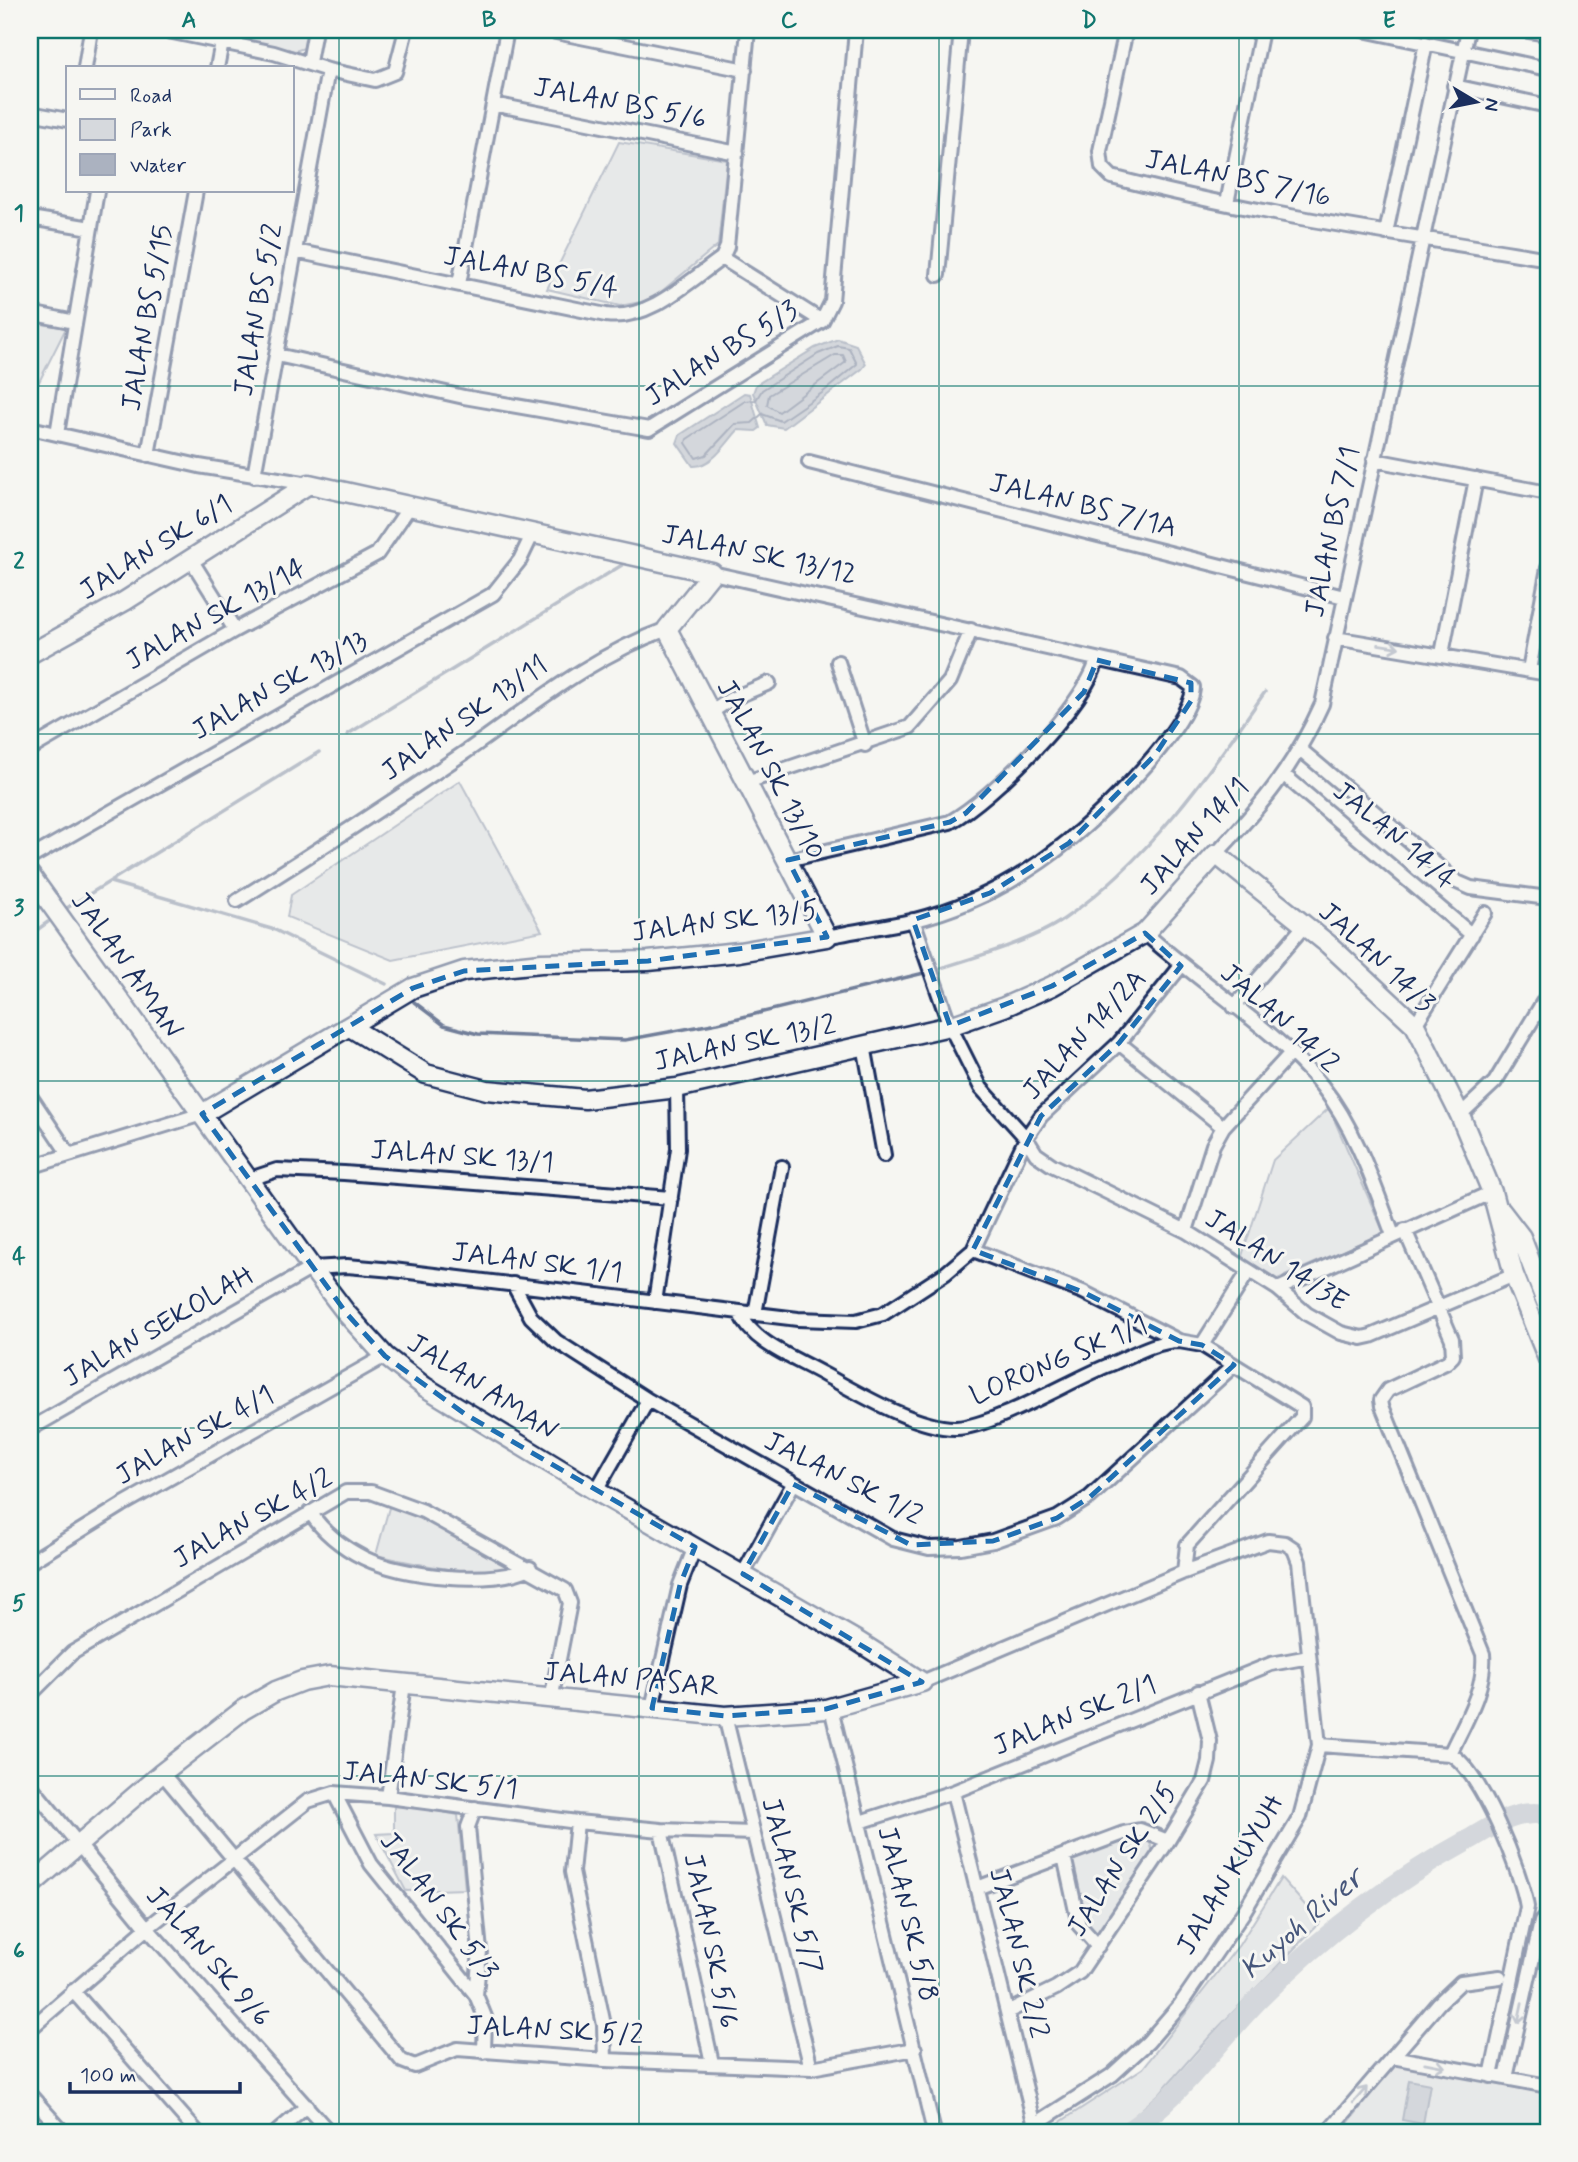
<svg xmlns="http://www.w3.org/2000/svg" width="1578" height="2162" font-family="Mynerve,sans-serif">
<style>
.green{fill:#d6d9dd;stroke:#78849e;stroke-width:2}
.water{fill:#abb2c0;stroke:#717e99;stroke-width:2}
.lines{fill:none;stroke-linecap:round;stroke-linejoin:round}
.shore{stroke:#556385;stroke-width:2}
.stream{stroke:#717e99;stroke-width:3.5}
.river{stroke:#abb2c0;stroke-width:21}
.street-casing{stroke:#1b2f5e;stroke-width:18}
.secondary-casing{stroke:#1b2f5e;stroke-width:23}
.street{stroke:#f6f6f2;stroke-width:12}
.secondary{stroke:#f6f6f2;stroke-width:18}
.oneway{stroke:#8892a8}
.marked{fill:none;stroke:#1f6fb2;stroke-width:5;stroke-dasharray:14 9;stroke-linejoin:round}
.grid{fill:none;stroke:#0f766e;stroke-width:2;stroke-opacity:0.55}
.labels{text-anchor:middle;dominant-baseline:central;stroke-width:6;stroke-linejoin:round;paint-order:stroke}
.street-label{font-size:28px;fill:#1b2f5e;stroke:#f6f6f2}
.water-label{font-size:30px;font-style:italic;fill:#46567b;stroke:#f6f6f2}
.neatline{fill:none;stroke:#0f766e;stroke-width:2.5}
.grid-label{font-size:23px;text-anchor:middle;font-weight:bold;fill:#0f766e}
</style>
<rect width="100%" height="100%" fill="#f6f6f2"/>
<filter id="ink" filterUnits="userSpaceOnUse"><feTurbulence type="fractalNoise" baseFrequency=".0143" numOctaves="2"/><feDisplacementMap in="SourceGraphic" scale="14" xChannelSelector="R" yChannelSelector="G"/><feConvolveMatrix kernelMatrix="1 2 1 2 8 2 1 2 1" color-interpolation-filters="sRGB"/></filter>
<g filter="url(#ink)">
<!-- green -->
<path class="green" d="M197,30H307L304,48L295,51Z
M619,142L727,160L718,245L651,300L620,306L547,289Z
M30,322L66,328L35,390L30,392Z
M460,781L542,931L393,960L287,917L291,895Z
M1329,1108L1384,1233L1273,1281L1241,1259L1273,1160Z
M390,1504L425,1517L511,1564L514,1570C491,1581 403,1561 376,1555Z
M394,1802L458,1815L465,1889L406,1891L376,1834L394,1833Z
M1138,1835L1148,1837L1154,1855L1097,1937L1089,1925L1071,1861Z
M1281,1878L1320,1922L1211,2035L1159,2094L1117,2131L1045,2132L1143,2068L1239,1945Z
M1396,2063L1548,2094V2132H1341Z"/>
<!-- water -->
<path class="water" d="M838,339L856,345L866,364L862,369L784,428L767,425L753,393L756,385L815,348Z
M744,393L750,394L760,428L756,431L738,430C726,443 712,467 693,466L677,443L680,435Z
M1409,2080L1430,2084L1423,2124L1402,2120Z"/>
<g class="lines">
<!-- shore -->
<path class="shore" d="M838,346L849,348L857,364L822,393L781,421L762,414L752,423L735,424L706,455L696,458L686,443L687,439L745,401L756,400L762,390L818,354Z
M835,355H843L846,362L779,412L767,405L769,395Z"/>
<!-- stream -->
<path class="stream" d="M348,734L622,565
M110,882L275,930L386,984
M62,911L319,752
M30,935L48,922
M941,968C977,957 1034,940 1064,919C1148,861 1208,774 1265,692
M414,1002L444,1025L478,1034L625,1040L718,1023L924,973"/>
<!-- river -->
<path class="river" d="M1127,2132C1180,2098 1215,2044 1258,2000C1319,1938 1388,1884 1465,1842C1491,1827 1516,1808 1548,1815"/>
<!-- street casing -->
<g class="street-casing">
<path id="street" d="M163,30L274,53L328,70L375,80L395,72L406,30
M546,30L745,70
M1126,30L1100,151L1102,167L1112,177C1255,215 1402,234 1548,259
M1363,30L1548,69
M1523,30L1548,34
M309,62L315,30
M85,68L91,30
M217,68L222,42
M1454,86L1548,106
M493,104L737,153
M30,113L68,120
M1227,203L1262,30
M30,218L91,228
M1386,233L1426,43
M295,251L606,315C649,321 689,281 722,258L727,247L748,30
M722,258L822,321
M938,275L961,30
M459,284L507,30
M30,313L75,322
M277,355L464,397L649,429L822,321L832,301L856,30
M30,428L199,466L309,484
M57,434L97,191
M148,455L196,191
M1374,460L1548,493
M809,462L1344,597
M254,476L328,70
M190,558L235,630
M712,573L1181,678L1193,687C1193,708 1162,747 1147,764C1081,838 1010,897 911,921C883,927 854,931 827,937
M1335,638L1548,674
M1442,654L1476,479
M838,662L865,745
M1529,670L1548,568
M710,713L731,699L769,683
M30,749L235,630L377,554L410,506
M1301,750L1457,882L1471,888L1548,898
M1284,775L1472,935
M747,782L910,727L950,681L971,630
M1216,854C1264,803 1293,768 1322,704L1468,30
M30,858L493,594L520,560L532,535
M788,860L950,822C993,798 1085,706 1097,660
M237,901C314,853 389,804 464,753C530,707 591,656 667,629
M913,920L950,1026L981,1088L1026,1138L1036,1154L1052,1165L1186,1231L1278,1289L1307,1314L1341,1333L1362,1338L1371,1336L1514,1275
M1145,933C1200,983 1277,1030 1322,1086C1356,1129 1374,1185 1393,1235
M1234,1007L1305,925
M1415,1025L1485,913
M1119,1043L1223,1127
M864,1045L884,1155
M30,1096L68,1153
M1460,1115L1495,1082L1548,994
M30,1167L202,1114
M250,1179L277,1170L344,1173L671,1198
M1405,1230L1452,1339L1453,1356L1447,1362L1388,1390L1381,1400L1382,1406L1483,1654C1486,1689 1464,1723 1450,1754
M1186,1231L1213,1145L1223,1127L1290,1054
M973,1250L1083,1292L1179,1341L1202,1345L1302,1407V1417L1187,1545L1184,1572
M513,1284L531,1317L556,1341L648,1400L893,1539L929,1548L961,1547L993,1541L1057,1518L1090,1497L1234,1365
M1278,1289L1492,1192
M655,1302L678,1149L677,1088
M739,1312C753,1344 795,1358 823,1374C858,1393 917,1429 956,1428C993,1427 1071,1380 1109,1365C1131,1356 1155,1341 1179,1341
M755,1314L782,1167
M1202,1345L1248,1272
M30,1429L312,1268L347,1266L393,1270L798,1319L856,1321L883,1314L946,1273L973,1250L1026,1138L1041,1116L1119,1043L1181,966
M596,1491L648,1400
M310,1512C323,1532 342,1547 364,1558C403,1577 490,1586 530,1568
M30,1562L122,1505L385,1356
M743,1574L793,1484
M922,1682L1184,1572L1268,1541L1285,1543L1294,1549L1299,1562L1319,1745L1300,1817L1243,1913L1180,2005L1148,2042L1112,2075L1023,2132
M30,1695L72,1653L346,1492H371L423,1511L565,1590L570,1603L551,1700
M652,1708L680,1585L695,1547
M831,1708L934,2132
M725,1716L811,2068
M1319,1745L1450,1754C1480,1768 1522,1874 1527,1907L1491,2076
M162,1773L402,2061L415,2066L457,2049L605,2060L811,2068L915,2049
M30,1785L147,1928L329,2132
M953,1792L1035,2126
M334,1793L371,1864L476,1995L485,2017L484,2052
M388,1797L404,1684
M475,1808L468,1827L480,1951L476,1995
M577,1822L572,1872L604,2025L605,2060
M860,1822L953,1792L1271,1664L1309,1657
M661,1830L712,2063
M1064,1856L1079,1925L1098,1946
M977,1888L1124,1833L1140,1830L1168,1841
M73,1991L197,2132
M1007,2012L1056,1988L1080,1972L1168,1841L1204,1781L1209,1761L1210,1741L1198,1692
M30,2029L147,1928L308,1801L334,1793L388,1797L577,1822L661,1830L753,1833
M1392,2057L1548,2086
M1506,2078L1541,1922L1548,1914
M30,2095L63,2132
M277,2132L307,2106
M1328,2132L1439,2003L1461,1982L1500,1977"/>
</g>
<!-- secondary casing -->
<g class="secondary-casing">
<path id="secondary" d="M30,654L125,601L309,484L712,573L667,629L827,937L739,952L648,961L541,963L464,971L413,988L202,1114
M30,875L312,1268L347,1314L385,1356L425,1387L596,1491L859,1642L922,1682
M350,1027L426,1074L487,1090L585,1099L677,1088L950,1026L1004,1007L1052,986L1145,933L1216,854L1328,944L1415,1025L1460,1115L1492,1192L1514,1275L1548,1359
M1501,1211L1521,1237L1548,1307
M30,1886L162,1773L243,1710L276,1691L302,1681L329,1676L725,1716L826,1709L922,1682"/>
</g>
<!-- street -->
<use href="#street" class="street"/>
<!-- secondary -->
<use href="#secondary" class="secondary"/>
</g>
<!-- one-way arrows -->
<defs><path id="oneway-shaft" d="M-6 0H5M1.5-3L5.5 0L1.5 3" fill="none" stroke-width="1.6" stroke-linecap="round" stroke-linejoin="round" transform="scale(1.75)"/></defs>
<g class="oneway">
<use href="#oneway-shaft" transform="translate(1389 646) rotate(9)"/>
<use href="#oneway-shaft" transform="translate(1520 2013) rotate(102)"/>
<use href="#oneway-shaft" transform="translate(1435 2065) rotate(11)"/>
<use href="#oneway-shaft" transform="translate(1360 2095) rotate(-49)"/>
</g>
</g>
<!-- marked area -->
<path d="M0 0H1578V2162H0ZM1097,660L1191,683V701L1155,755L1069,843L990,893L913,920L950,1026L1052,986L1145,933L1181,966L1119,1043L1041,1116L973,1250L1083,1292L1179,1341L1202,1345L1234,1365L1090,1497L1057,1518L993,1541L911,1545L793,1484L743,1574L922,1682L826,1709L725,1716L652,1708L680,1585L695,1547L465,1414L385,1356L347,1314L202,1114L413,988L464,971L648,961L827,937L788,860L950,822L966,813L1084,692Z" fill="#f6f6f2" fill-opacity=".55" fill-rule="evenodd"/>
<path class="marked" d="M1097,660L1191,683V701L1155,755L1069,843L990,893L913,920L950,1026L1052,986L1145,933L1181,966L1119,1043L1041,1116L973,1250L1083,1292L1179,1341L1202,1345L1234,1365L1090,1497L1057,1518L993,1541L911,1545L793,1484L743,1574L922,1682L826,1709L725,1716L652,1708L680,1585L695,1547L465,1414L385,1356L347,1314L202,1114L413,988L464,971L648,961L827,937L788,860L950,822L966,813L1084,692Z"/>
<!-- grid -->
<path class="grid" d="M339,30V2132M639,30V2132M939,30V2132M1239,30V2132M30,386H1548M30,734H1548M30,1081H1548M30,1428H1548M30,1776H1548"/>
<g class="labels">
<!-- street labels -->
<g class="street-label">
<text transform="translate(620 104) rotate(11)">JALAN BS 5/6</text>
<text transform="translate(1238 179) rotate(12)">JALAN BS 7/16</text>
<text transform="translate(531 273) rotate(11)">JALAN BS 5/4</text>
<text transform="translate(259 310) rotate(-80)">JALAN BS 5/2</text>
<text transform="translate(148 318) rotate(-80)">JALAN BS 5/15</text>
<text transform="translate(722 354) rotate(-32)">JALAN BS 5/3</text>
<text transform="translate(1083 506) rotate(14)">JALAN BS 7/1A</text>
<text transform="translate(1333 532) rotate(-78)">JALAN BS 7/1</text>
<text transform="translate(156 548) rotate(-32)">JALAN SK 6/1</text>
<text transform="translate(759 555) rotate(12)">JALAN SK 13/12</text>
<text transform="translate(216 615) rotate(-29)">JALAN SK 13/14</text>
<text transform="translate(280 686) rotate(-29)">JALAN SK 13/13</text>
<text transform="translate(465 719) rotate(-35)">JALAN SK 13/11</text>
<text transform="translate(770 770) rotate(62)">JALAN SK 13/10</text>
<text transform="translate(1394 836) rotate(40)">JALAN 14/4</text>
<text transform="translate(1195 837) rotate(-48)">JALAN 14/1</text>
<text transform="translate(725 922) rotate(-7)">JALAN SK 13/5</text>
<text transform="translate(1376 958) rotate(43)">JALAN 14/3</text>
<text transform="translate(126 966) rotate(55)">JALAN AMAN</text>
<text transform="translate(1279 1019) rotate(42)">JALAN 14/2</text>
<text transform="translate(1085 1035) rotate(-47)">JALAN 14/2A</text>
<text transform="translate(745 1044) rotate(-12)">JALAN SK 13/2</text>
<text transform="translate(462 1157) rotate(4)">JALAN SK 13/1</text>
<text transform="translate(1276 1261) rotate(33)">JALAN 14/3E</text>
<text transform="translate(537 1263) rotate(7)">JALAN SK 1/1</text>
<text transform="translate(159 1327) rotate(-30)">JALAN SEKOLAH</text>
<text transform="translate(1059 1361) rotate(-23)">LORONG SK 1/1</text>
<text transform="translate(482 1388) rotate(33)">JALAN AMAN</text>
<text transform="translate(195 1436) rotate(-29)">JALAN SK 4/1</text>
<text transform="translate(843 1479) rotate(27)">JALAN SK 1/2</text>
<text transform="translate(253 1519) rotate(-29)">JALAN SK 4/2</text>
<text transform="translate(631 1680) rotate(5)">JALAN PASAR</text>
<text transform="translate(1075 1716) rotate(-22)">JALAN SK 2/1</text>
<text transform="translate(430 1781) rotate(6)">JALAN SK 5/1</text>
<text transform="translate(1123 1860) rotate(-57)">JALAN SK 2/5</text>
<text transform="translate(1231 1875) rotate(-59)">JALAN KUYUH</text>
<text transform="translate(791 1886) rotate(76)">JALAN SK 5/7</text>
<text transform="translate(438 1906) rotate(53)">JALAN SK 5/3</text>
<text transform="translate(907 1914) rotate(76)">JALAN SK 5/8</text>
<text transform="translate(710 1941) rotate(78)">JALAN SK 5/6</text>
<text transform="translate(1018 1953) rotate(76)">JALAN SK 2/2</text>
<text transform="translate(208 1957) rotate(49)">JALAN SK 9/6</text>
<text transform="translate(555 2031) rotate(3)">JALAN SK 5/2</text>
</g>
<!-- water labels -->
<g class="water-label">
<text transform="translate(1302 1924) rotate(-41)">Kuyoh River</text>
</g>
</g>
<!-- margin -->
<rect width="1578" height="2162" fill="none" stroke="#f6f6f2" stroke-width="77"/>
<!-- legend -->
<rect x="66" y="66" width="228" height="126" fill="#f6f6f2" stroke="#9ea6b7" stroke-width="2"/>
<rect x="80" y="89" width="35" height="10" fill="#f6f6f2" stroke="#9ea6b7" stroke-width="2"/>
<text x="130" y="102" font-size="21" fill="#1b2f5e">Road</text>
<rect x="80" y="119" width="35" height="21" fill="#d6d9dd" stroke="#9ea6b7" stroke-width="2"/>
<text x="130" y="136" font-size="21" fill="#1b2f5e">Park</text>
<rect x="80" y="154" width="35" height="21" fill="#abb2c0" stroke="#9ea6b7" stroke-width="2"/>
<text x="130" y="172" font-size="21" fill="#1b2f5e">Water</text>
<!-- north arrow -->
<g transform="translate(1476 102) rotate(100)" stroke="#f6f6f2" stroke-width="5" paint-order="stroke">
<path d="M0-5L12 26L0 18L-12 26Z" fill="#1b2f5e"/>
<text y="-10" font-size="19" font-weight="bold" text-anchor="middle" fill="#1b2f5e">N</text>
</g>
<!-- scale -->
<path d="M70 2082v10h170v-10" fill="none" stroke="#1b2f5e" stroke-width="3.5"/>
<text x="80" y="2082" font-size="21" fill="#1b2f5e" stroke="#f6f6f2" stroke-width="5" paint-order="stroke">100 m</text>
<rect x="38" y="38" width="1502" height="2086" class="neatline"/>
<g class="grid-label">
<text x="189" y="27">A</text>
<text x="489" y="27">B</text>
<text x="789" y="27">C</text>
<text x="1089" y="27">D</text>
<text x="1389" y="27">E</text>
<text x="19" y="220">1</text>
<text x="19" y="568">2</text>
<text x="19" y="915">3</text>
<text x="19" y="1263">4</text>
<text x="19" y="1610">5</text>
<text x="19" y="1958">6</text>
</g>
</svg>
